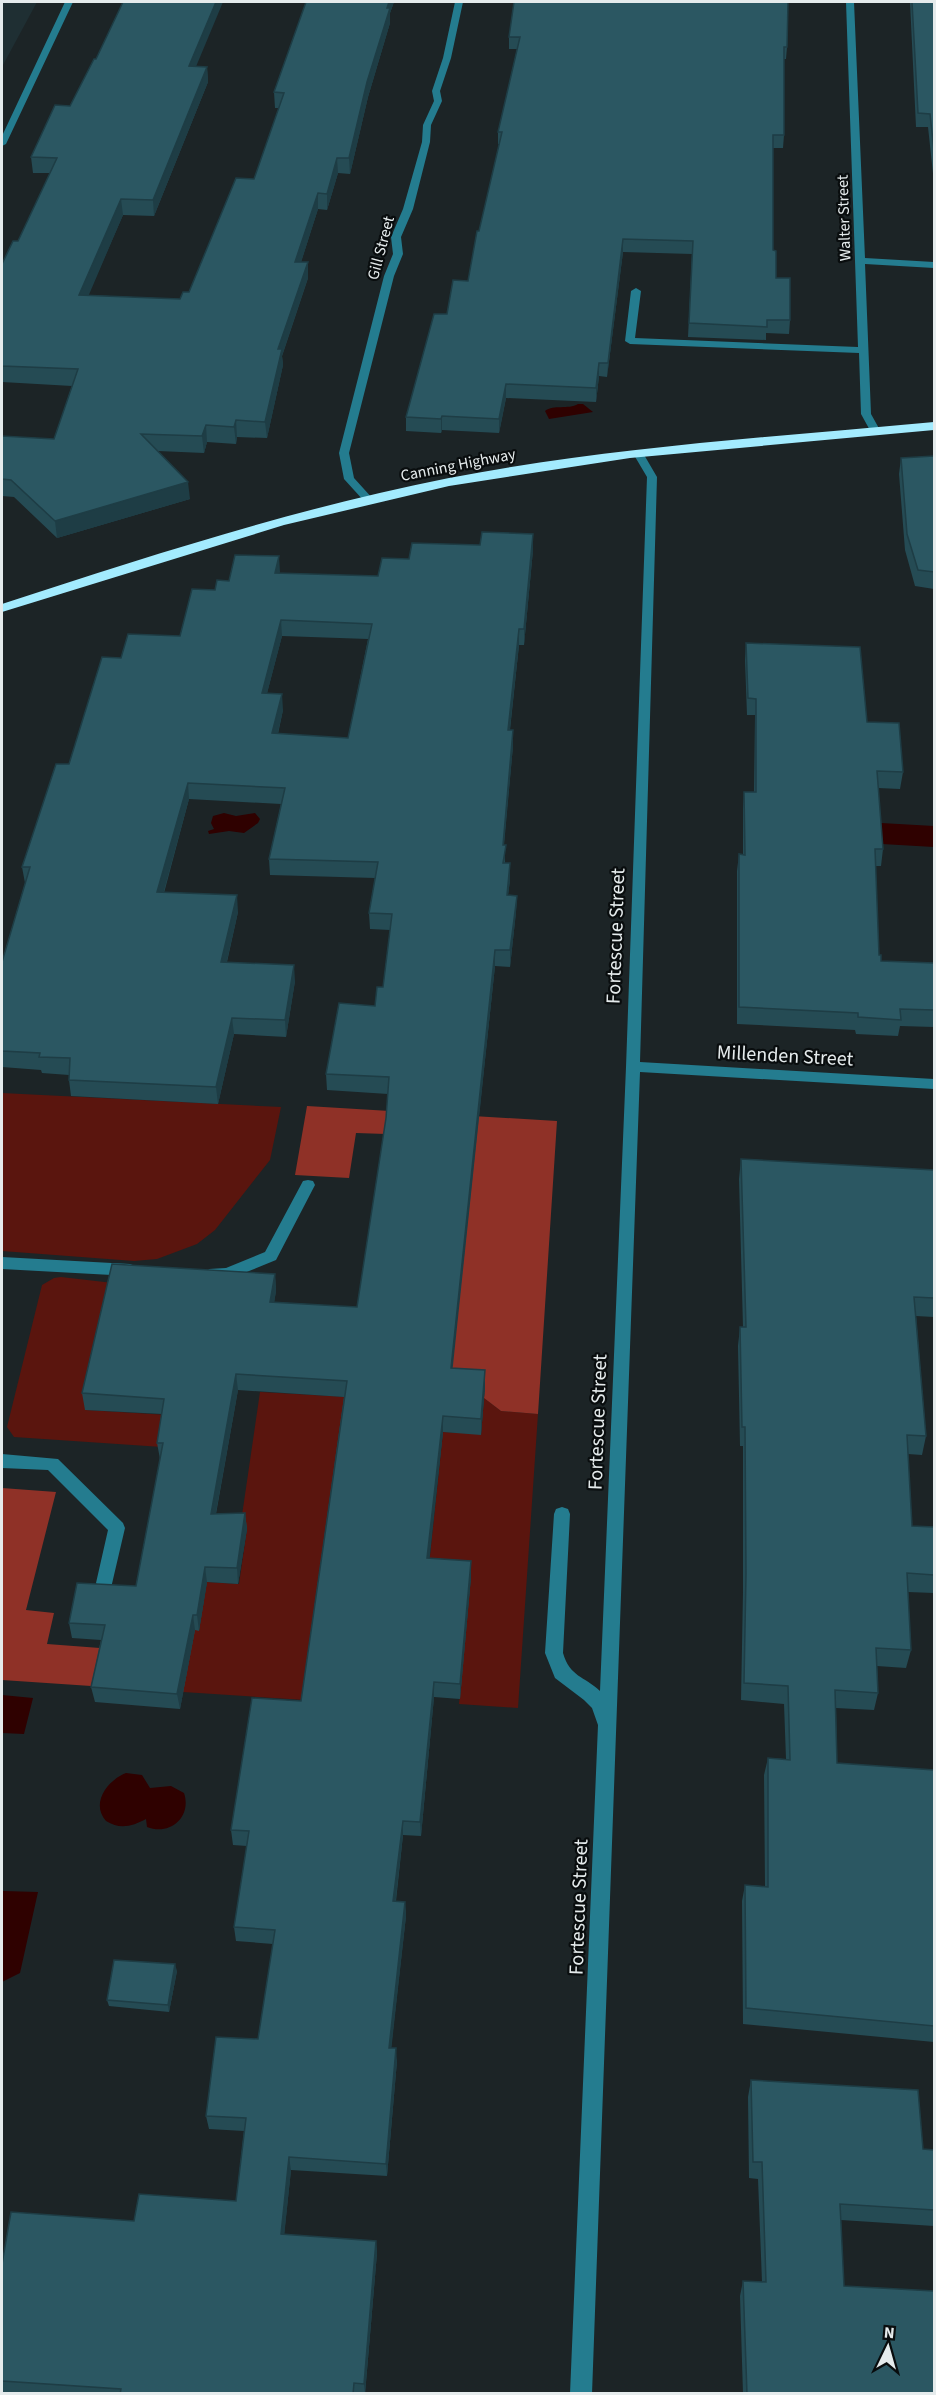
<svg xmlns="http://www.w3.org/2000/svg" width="936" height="2395" font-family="'Source Sans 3',sans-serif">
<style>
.built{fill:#1f2f33}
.green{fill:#5a150e}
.forest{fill:#8f3127}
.water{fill:#2f0100}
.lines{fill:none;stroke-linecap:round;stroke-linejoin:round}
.minor{fill:#247c8f;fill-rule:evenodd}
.highway{fill:#a3ebfe;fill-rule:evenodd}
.wall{fill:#254b54;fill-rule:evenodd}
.shaded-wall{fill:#1e3d45}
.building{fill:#2b5762;stroke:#1e3d45;stroke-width:1.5;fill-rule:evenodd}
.labels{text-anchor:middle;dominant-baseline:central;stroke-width:4.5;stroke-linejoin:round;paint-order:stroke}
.far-street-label{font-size:16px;fill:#e5ebec;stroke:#090d0e}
.street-label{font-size:20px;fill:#e5ebec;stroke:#090d0e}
</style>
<rect width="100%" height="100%" fill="#1c2426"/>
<!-- built -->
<path class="built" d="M2,2H37L3,65H2Z"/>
<!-- green -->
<path class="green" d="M2,1093L281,1107L270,1160L215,1230L197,1244L157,1259L134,1261L2,1251Z
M61,1277L113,1283L86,1410L168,1415L162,1447L14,1437L7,1427L42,1285L54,1278Z
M260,1392L348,1397L305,1700L91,1686L100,1648L180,1629L199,1630L207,1582L239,1584L247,1529H240Z
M484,1398L501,1411L538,1414L518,1708L459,1704L471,1577L428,1574L443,1432L481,1434Z"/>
<!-- forest -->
<path class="forest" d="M307,1106L557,1121L538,1414L501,1411L484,1398L485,1386L451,1384L386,1134L356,1133L349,1178L295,1175Z
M2,1488L56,1492L26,1610L54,1613L47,1644L100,1648L91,1686L2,1680Z"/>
<!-- water -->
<path class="water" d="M578,404H583L593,412L549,419L545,411C554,404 568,410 578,404Z
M224,813L236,816L255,813L260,819L258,823L244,833L229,831L209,834L208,831L214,829L211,823L213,816Z
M881,823L934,826V847L882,844Z
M2,1695L33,1698L24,1734L2,1733Z
M126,1773L142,1775L150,1788L171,1786L184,1793C192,1817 170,1836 147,1827L146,1819C133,1826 120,1830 106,1821C90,1803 108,1780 126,1773Z
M3,1891L38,1892L20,1973L2,1982Z"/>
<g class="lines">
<!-- minor -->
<path class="minor" d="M65,2H73L6,144L2,146V136Z
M455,2H463L451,58L440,91L442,101L431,125L430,142L413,209L401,237L403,254L394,276L349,453L354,478L373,499L368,502L364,501L344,479L339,453L384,276L393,254L391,237L403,209L422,142L423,125L434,101L432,91L443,58Z
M846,2H854L865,258L934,262V268L865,264L871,414L881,432L876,435L872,434L861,414L859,353L630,344L625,341L631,291L636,288L641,291L635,338L858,347Z
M639,452L643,453L657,477L640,1062L934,1079V1089L640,1072L592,2394H570L598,1725L592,1708L584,1700L555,1678L545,1653L554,1514L556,1509L562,1507L568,1509L570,1514L563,1653C570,1677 584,1676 600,1691L626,1067L647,477L634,455Z
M308,1180L313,1181L315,1185L276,1260L227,1280L209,1277L206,1273L209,1269L226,1268L265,1252L303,1181Z
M2,1257L130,1264L135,1266L138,1270L135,1274L130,1276L2,1269Z
M2,1454L58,1459L123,1523L125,1528L111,1588L105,1590L99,1588L96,1583L108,1530L48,1470L2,1468Z"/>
<!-- highway -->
<path class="highway" d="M934,422V430L630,458L449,486L284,525L2,612V604C149,556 297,508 449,478C609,447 772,437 934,422Z"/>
</g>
<!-- wall -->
<path class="wall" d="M306,2H394L390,13V23L368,97L350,174L338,173L327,210L318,209L301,262L308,278L282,356L283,365L267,438L237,437L236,444L207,442L204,453L158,451L190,499L57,538L14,497L2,496V436L54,439L72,386L2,382V264L18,241L50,173H33L31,157L70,106L196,67H207L208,82L154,216L123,215L88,295L180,299L189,292L254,179L279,108H275L274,92Z
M910,2H934V183L928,127H916Z
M509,37L787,47L786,59H784V135L783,148H773V250L776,278L790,320L789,334L766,333V340L688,337L692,254L623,252L607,377L599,376L596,402L506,398L499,433L442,430L441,433L406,431V417L447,314L468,281L499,144H498V132L517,49H509Z
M934,456V589L915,586L905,550L899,474L901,458Z
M533,534V550L524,645H519L510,730H513V746L504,845L505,863L510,880L508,895L517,896L516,912L510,967L495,966L452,1368L485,1386L481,1435L443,1432L429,1558L471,1561V1577L460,1699L434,1697L421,1836L403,1835L396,1901L405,1902L406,1916L391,2048L397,2061L387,2176L291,2170L284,2235L376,2241L377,2253L365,2394H24L2,2392V2264L134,2221L236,2201L244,2131L209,2129L206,2116L258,2039L273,1944L236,1941L234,1927L247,1846L233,1845L231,1830L301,1701L344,1397L238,1390L216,1514L245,1513L247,1529L238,1584L207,1582L199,1631L195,1630L180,1709L95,1702L91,1687L101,1640L72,1638L69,1623L136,1586L160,1459L157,1443L162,1414L85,1410L82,1393L275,1274L276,1291L274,1302L357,1307L386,1118L388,1094L327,1090L326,1074L375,1006L383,987L390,930L370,929L369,913L375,878L270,875L269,859L281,804L189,799L164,893L238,912L227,962L295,981L286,1037L234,1034L218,1104L71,1096L69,1080V1075L42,1073L41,1070L2,1067V962L25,883L22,867L69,764L121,658L180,636L215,590L229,581L280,573L378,576L409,559ZM282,636L368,639L348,738L278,734L283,710L267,693Z
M746,643L867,722L903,772L900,789L878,788L883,849L881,866H875L879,955L881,961L934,963V1027L900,1026L898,1036L856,1034L855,1030L737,1024V871L739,854L743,855V808L744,792H754L755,715H747L745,660Z
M741,1159L934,1170V1317L916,1316L926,1436L922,1455L908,1454L912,1526L934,1527V1593L908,1592L911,1650L906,1668L877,1666L878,1693L874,1710L836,1708L837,1763L934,1770V2042L743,2024L742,1901L745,1885L765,1886L764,1775L768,1758L786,1759L784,1704L741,1700L743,1592V1446H740L738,1346L740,1327H743L739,1179Z
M177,1971L169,2012L109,2006L107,2000Z
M751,2080L923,2149L934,2150V2226L841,2220L844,2286L934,2394H743L740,2296L743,2281L762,2282L758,2179L749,2178L748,2097Z"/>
<!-- shaded-wall -->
<path class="shaded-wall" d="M216,2H223L190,81L189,66Z
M389,2H394L390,13V23L368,97L350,174L349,158L367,82Z
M207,67L208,82L154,216L153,200Z
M337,158L338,173L327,210V194Z
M318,193V209L296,278L295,262Z
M121,199L123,215L82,311L79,295Z
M623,239V252L607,377L608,363Z
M308,262V278L282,356L283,365L267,438L265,422L278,349Z
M599,363V376L596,402V388Z
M506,384V398L499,433V419Z
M442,416V430L441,433V419Z
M236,420L237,437L236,444L234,427Z
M206,425L207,442L204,453L202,436Z
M188,482L190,499L57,538L55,521Z
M533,534V550L524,645V629Z
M279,556L280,572L276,589L275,573Z
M281,620L282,636L263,709L262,693Z
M519,629V645L508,746V730Z
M282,694L283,710L274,750L272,733Z
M513,730V746L502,861L503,845Z
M188,783L189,799L159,909L157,892Z
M510,863V880L506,912L507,895Z
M237,895L238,912L223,978L221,962Z
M517,896L516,912L510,967V950Z
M495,950V966L451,1384V1368Z
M294,965L295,981L286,1037L285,1020Z
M232,1018L234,1034L218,1104L216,1087Z
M275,1274L276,1291L272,1318L270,1302Z
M485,1370V1386L481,1435V1419Z
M236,1374L238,1390L213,1529L211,1514Z
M443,1416V1432L428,1574L427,1558Z
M245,1513L247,1529L238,1584L237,1568Z
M471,1561V1577L460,1699V1684Z
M205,1567L207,1582L199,1631L197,1615Z
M193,1615L195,1630L180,1709L177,1694Z
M434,1682V1697L421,1836L420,1822Z
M403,1821V1835L394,1915L393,1901Z
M405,1902L406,1916L390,2061L389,2048Z
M175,1964L177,1971L169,2012L168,2005Z
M396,2048L397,2061L387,2176L386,2164Z
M289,2157L291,2170L283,2247L281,2234Z
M376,2241L377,2253L365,2394L364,2384Z"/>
<!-- building -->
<path class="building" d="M123,2H216L189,66L207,67L153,200L121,199L79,295L180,299L183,292H189L236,178L254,179L284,93L274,92L306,2H389L387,8H390L367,82L349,158H337L327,194L318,193L295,262H308L278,349H282L265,422L236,420L234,427L206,425L202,436L141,434L188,482L55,521L11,480L2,479V436L54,439L78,369L2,366V264L13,241H18L57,158L31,157L55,105L70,106L94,59H96Z
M514,2H788L787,47H784V135H773V250L776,251V278H790V320H767V327L689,323L693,241L623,239L608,363H599L596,388L506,384L499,419L442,416L441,419L406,417L434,314H447L453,280L468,281L477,231H479L502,132H498L520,37H509Z
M912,2H934V151L930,114L918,113Z
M934,456V572L918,570L907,534L901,458Z
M482,532L533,534L524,629H519L508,730H513L503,845H506L503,863H510L507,895L517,896L510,950H495L451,1368L485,1370L481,1419L443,1416L427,1558L471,1561L460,1684L434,1682L420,1822L403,1821L393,1901L405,1902L389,2048H396L386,2164L289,2157L281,2234L376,2241L364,2384L354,2383L353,2394H120L121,2389L2,2381V2264L11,2212L134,2221L139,2194L236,2201L246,2118L206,2116L216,2037L258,2039L275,1930L234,1927L249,1831L231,1830L252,1698L301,1701L347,1381L236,1374L211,1514L245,1513L237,1568L205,1567L197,1615H193L177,1694L91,1687L105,1625L69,1623L77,1583L136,1586L163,1443H157L164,1399L82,1393L112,1264L275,1274L270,1302L357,1307L386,1118L389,1077L326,1074L339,1003L375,1006L377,987H383L392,914L369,913L378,862L269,859L285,788L188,783L157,892L237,895L221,962L294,965L285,1020L232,1018L216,1087L69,1080L70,1058L39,1057L40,1053L2,1051V962L30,867H22L56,764H69L102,657L121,658L128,634L180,636L192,589L215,590L217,580L229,581L235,555L279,556L275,573L378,576L382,558L409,559L412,543L480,545ZM281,620L372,624L348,738L272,733L282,694L262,693Z
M746,643L860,647L867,722L899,723L903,772L877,771L883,849H875L879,955H881V961L934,963V1010L900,1009L901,1020L858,1017V1013L739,1007V854L745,855L744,792H756V699L748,698Z
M741,1159L934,1170V1298L914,1297L926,1436L907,1435L912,1526L934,1527V1575L907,1573L911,1650L876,1648L878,1693L835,1690L837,1763L934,1770V2026L746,2008L745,1885L768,1887V1758L790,1760L788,1686L744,1683L746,1574L745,1427H742L740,1327H746Z
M114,1960L175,1964L168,2005L107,2000Z
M751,2080L918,2090L923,2149L934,2150V2210L840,2204L844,2286L934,2291V2394H747L743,2281L766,2282L762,2162H753Z"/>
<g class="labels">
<!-- far-street labels -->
<g class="far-street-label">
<text transform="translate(844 218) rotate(-92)">Walter Street</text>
<text transform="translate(381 248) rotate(-75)">Gill Street</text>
<text transform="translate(458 465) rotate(-11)">Canning Highway</text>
</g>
<!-- street labels -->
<g class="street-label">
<text transform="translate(616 936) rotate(-88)">Fortescue Street</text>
<text transform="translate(785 1056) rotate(3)">Millenden Street</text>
<text transform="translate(598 1422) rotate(-88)">Fortescue Street</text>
<text transform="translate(579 1907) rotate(-88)">Fortescue Street</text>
</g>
</g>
<!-- border -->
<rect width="936" height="2395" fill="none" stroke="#e5ebec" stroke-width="6"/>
<!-- north arrow -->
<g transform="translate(888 2347) rotate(5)" stroke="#090d0e" stroke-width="4.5" paint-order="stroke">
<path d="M0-4.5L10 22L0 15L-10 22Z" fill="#e5ebec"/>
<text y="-9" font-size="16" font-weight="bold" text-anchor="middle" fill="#e5ebec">N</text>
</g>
</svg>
